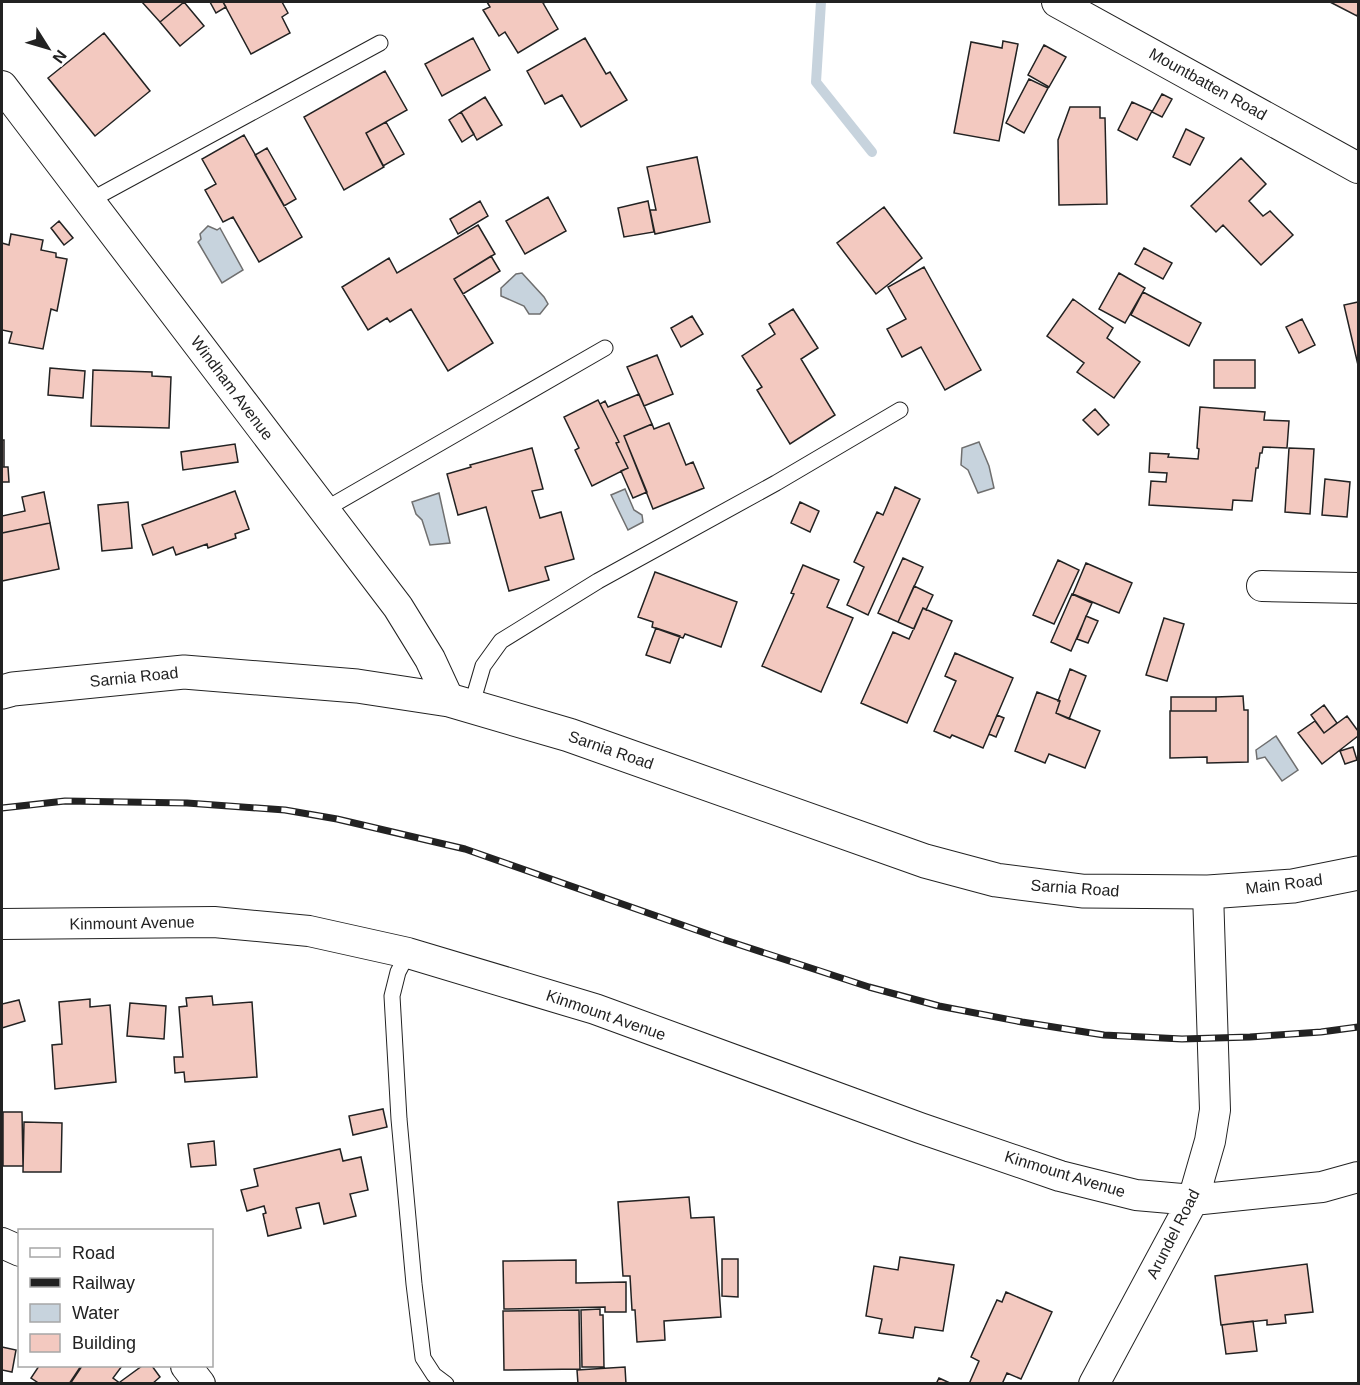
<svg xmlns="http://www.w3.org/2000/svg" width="1360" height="1385" font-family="Helvetica,sans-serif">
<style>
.water{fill:#c7d3dd;stroke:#6f6f6f;stroke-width:1.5}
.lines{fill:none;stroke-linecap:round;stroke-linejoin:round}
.stream{stroke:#c7d3dd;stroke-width:10}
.building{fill:#f3c9c0;stroke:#222;stroke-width:1.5}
.service-casing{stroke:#222;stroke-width:17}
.minor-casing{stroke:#222;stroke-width:32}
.secondary-casing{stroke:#222;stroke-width:35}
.service{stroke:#fff;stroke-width:15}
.minor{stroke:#fff;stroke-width:30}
.secondary{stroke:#fff;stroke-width:33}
.rail-casing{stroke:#222;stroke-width:7}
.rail{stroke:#fff;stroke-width:4.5;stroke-dasharray:14;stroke-linecap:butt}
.labels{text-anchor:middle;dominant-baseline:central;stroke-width:4.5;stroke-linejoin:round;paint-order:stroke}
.street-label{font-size:16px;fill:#222;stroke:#fff}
</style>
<rect width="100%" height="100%" fill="#fff"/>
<!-- water -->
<path class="water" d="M208,226L217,230L220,228L243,270L222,283L198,242L201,239L200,234Z
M522,273L544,297L548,304L540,314H529L524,306L501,296V288L516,274Z
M979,442L989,466L994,488L978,493L968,470L961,465L962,448Z
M625,489L634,510L642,515L643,522L628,530L611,495Z
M439,493L450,543L430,545L422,520L416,514L412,502Z
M1276,736L1298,770L1282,781L1265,757L1257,759L1256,750Z"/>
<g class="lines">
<!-- stream -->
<path class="stream" d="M821,2L816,82L872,152"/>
</g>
<!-- building -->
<path class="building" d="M142,2H184L160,22Z
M184,2L204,26L180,46L160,22Z
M210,2H223L226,7L216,13Z
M223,2H282L288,13L282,17L290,33L251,54Z
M487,2H546L543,3L558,29L518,53L505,32L499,36L483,10L490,7Z
M1330,2H1358V13L1357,16Z
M104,33L150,91L95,136L48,78Z
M473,38L490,70L442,96L425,64Z
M585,38L606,74L610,72L627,100L581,127L562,95L545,104L527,71Z
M1003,41L1018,44L999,141L954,133L971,42L1002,48Z
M1044,45L1066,57L1049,87L1028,75Z
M385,71L407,110L366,133L384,167L344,190L304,117Z
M1029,79L1048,88L1024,133L1006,123Z
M1162,94L1172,99L1162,117L1152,112Z
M485,97L502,125L477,140L461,112Z
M1132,102L1152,111L1137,140L1118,130Z
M1070,107H1100V118H1105L1107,204L1059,205L1058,140Z
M461,112L474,134L462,142L449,120Z
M386,122L404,154L383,166L366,133Z
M1186,129L1204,138L1190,165L1173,157Z
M244,135L302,237L259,262L233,217L223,222L205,190L216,184L202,159Z
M267,148L296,199L284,206L255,155Z
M697,157L710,222L655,234L650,210H656L647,167Z
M1241,158L1266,184L1249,201L1263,216L1270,211L1293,235L1261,265L1223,225L1216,232L1191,206Z
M548,197L566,231L525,254L506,221Z
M480,201L488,216L458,234L450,219Z
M648,201L654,232L624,237L618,208Z
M884,207L922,258L876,294L837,243Z
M59,221L73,238L64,245L51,228Z
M478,225L495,254L454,279L493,343L448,371L411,309L390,322L387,318L368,330L342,287L389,258L397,273Z
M11,234L43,240L41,250L56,253V257L67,259L57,311L51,309L43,349L9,343L12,332L2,330V243L9,245Z
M1144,248L1172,263L1163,279L1135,264Z
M491,256L500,271L463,294L454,279Z
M924,267L981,370L945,390L921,347L902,357L887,329L906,319L888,287Z
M1119,273L1145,288L1125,323L1099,309Z
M1143,292L1201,323L1189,346L1131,315Z
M1073,299L1113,328L1107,338L1140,362L1114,398L1077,372L1084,363L1047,336Z
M1358,302V365L1344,305Z
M793,309L818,348L801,359L835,415L790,444L757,390L762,387L742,356L775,334L769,324Z
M692,316L703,334L681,347L671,328Z
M1302,319L1315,345L1299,353L1286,327Z
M657,355L673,394L644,406L627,367Z
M1214,360H1255V388H1214Z
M50,368L85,371L83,398L48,395Z
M93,370L152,372V376L171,377L169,428L91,426Z
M639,394L652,424L624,436L647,492L633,498L621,471L628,468L616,443L619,442L600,404L605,401L608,407Z
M598,400L619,442L616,443L628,468L592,486L575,450L579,448L564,417Z
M1200,407L1265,412L1264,420L1289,421L1287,448L1263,447L1262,453H1260L1258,468H1256L1252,501L1233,500L1232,510L1149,505L1151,481L1166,482L1167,473L1149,472L1150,453L1169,454L1168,457L1198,459L1199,449L1197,448Z
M1095,409L1109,425L1098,435L1083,420Z
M669,423L686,465L693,462L704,488L653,509L624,436L652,424L654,429Z
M2,440H4V467H2Z
M235,444L238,462L183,470L181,452Z
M532,448L543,489L532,491L540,518L561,512L574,559L545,567L549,580L509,591L486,507L458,515L447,474L471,467L470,465Z
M1289,448L1314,449L1310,514L1285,512Z
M2,467H8L9,482H2Z
M1325,479L1350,482L1347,517L1322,515Z
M895,487L920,499L868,615L847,605L864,567L854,562L877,512L883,515Z
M235,491L249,529L235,534L236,538L208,548L207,544L176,555L173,547L153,555L142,525Z
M44,492L50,523L2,533V516L25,511L22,497Z
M128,502L132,548L102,551L98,505Z
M800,502L819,511L810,532L791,523Z
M50,523L59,569L2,581V533Z
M903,558L923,567L898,622L878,613Z
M1058,560L1079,570L1054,624L1033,615Z
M1086,563L1132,583L1119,613L1073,594Z
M803,565L839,580L827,607L853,618L821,692L762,666L794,594L791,593Z
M655,572L737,602L721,647L685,634L683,638L652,627L653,622L638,617Z
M914,586L933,595L926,610L923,608L914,629L898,622Z
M1072,594L1092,603L1071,651L1051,642Z
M923,608L952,621L907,723L861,703L893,632L909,639Z
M1086,616L1098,621L1088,643L1077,639Z
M1164,618L1184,624L1167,681L1146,675Z
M656,628L680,636L670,663L646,655Z
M955,653L1013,678L983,748L952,735L950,738L934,731L956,681L945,676Z
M1070,669L1086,676L1069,719L1056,713L1060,701H1058Z
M1037,692L1060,701L1056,713L1100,731L1085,768L1049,754L1045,763L1015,751Z
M1243,696L1244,710H1248V762L1207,763V757L1170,758V711H1216V697Z
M1171,697H1216V711H1171Z
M1324,705L1337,723L1324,733L1311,715Z
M997,715L1004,718L996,737L989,734Z
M1347,716L1358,731V736L1322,764L1298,733L1315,721L1324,733Z
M1353,747L1357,760L1345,764L1340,751Z
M212,996L213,1005L252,1002L257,1077L185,1082L184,1072L175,1073L174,1057H183L179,1007L187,1006L186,998Z
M90,999V1007L110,1005L116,1082L55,1089L52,1045L62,1044L59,1002Z
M19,1000L25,1021L2,1028V1004Z
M130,1003L166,1006L164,1039L127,1036Z
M383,1109L387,1127L353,1135L349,1116Z
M3,1112H22L23,1166H3Z
M24,1122L62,1123L61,1172H23Z
M214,1141L216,1165L191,1167L188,1144Z
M340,1149L343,1161L361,1157L368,1190L350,1194L356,1216L324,1224L319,1203L296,1208L301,1228L268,1236L263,1214L266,1213L264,1206L247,1211L241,1190L258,1186L254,1169Z
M689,1197L691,1218L714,1217L721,1317L664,1321L665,1340L637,1342L635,1310H632L630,1276H623L618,1202Z
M900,1257L954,1265L943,1331L915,1327L913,1338L879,1333L882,1319L866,1316L874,1266L898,1270Z
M722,1259H738V1297L722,1296Z
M576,1260V1283L626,1282V1312H605V1307L504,1309L503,1261Z
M1307,1264L1313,1312L1285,1315L1286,1323L1267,1325V1320L1221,1325L1215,1276Z
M1006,1292L1052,1312L1021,1379L1007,1373L1002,1384H969L979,1361L971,1357L997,1300L1002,1302Z
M600,1309V1315H603L604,1367H582L581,1310Z
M579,1310L580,1369L504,1370L503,1311Z
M1253,1321L1257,1351L1226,1354L1222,1325Z
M2,1347L16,1350L12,1372L2,1370Z
M39,1366H81L69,1384H40L31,1378Z
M82,1366H122L113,1378L121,1384H70Z
M142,1366H152L160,1377L152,1384H122L120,1382Z
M625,1367L626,1384H578L577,1370Z
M939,1378L952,1384H936Z"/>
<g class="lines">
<!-- service casing -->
<g class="service-casing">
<path id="service" d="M89,201L380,43
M324,510L605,348
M471,707L483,666L501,641L598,581L776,483L900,410
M408,953L398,972L392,996L399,1119L414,1284L423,1358L434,1375L446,1384"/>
</g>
<!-- minor casing -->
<g class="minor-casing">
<path id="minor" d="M1057,2L1358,168
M2,86L398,607L430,659L449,700
M1262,586L1358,588
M2,924L214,922L309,931L408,953L595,1009L920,1128L1060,1176L1136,1195L1193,1200L1322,1187L1358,1177
M2,1243L20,1251
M186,1366L200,1384
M1094,1384L1193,1200L1210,1141L1215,1110L1208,892"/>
</g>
<!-- secondary casing -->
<g class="secondary-casing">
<path id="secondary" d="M2,692L13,689L184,672L357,686L449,700L569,735L925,861L996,880L1082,891L1208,892L1293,886L1358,873"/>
</g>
<!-- service -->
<use href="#service" class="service"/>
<!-- minor -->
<use href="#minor" class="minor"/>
<!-- secondary -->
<use href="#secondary" class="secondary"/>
<!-- rail casing -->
<g class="rail-casing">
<path id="rail" d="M2,808L65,801L187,803L285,810L337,819L465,849L725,940L869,987L939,1006L1022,1022L1104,1035L1182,1039L1250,1037L1321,1032L1358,1027"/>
</g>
<!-- rail -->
<use href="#rail" class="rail"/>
</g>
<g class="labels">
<!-- street labels -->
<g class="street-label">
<text transform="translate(1208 84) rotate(29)">Mountbatten Road</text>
<text transform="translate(232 388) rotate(53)">Windham Avenue</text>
<text transform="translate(134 677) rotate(-6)">Sarnia Road</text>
<text transform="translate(611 750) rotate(19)">Sarnia Road</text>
<text transform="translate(1284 884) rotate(-7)">Main Road</text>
<text transform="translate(1075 888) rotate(4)">Sarnia Road</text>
<text transform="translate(132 923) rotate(-1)">Kinmount Avenue</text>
<text transform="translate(606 1015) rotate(19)">Kinmount Avenue</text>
<text transform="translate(1065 1174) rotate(17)">Kinmount Avenue</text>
<text transform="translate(1173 1234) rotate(-63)">Arundel Road</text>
</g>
</g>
<!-- border -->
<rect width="1360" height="1385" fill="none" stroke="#222222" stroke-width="6"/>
<!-- legend -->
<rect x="18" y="1229" width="195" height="138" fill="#ffffff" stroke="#a7a7a7" stroke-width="1.5"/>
<rect x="30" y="1248" width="30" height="9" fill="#ffffff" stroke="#a7a7a7" stroke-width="1.5"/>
<text x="72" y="1259" font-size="18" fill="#222222">Road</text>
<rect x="30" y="1278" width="30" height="9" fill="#222222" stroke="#a7a7a7" stroke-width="1.5"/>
<text x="72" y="1289" font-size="18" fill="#222222">Railway</text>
<rect x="30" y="1304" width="30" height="18" fill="#c7d3dd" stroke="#a7a7a7" stroke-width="1.5"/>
<text x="72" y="1319" font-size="18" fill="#222222">Water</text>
<rect x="30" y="1334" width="30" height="18" fill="#f3c9c0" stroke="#a7a7a7" stroke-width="1.5"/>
<text x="72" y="1349" font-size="18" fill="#222222">Building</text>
<!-- north arrow -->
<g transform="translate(48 48) rotate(127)" stroke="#ffffff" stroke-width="4.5" paint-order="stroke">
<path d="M0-4.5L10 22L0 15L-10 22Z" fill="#222222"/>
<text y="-9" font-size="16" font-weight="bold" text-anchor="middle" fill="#222222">N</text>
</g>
</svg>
